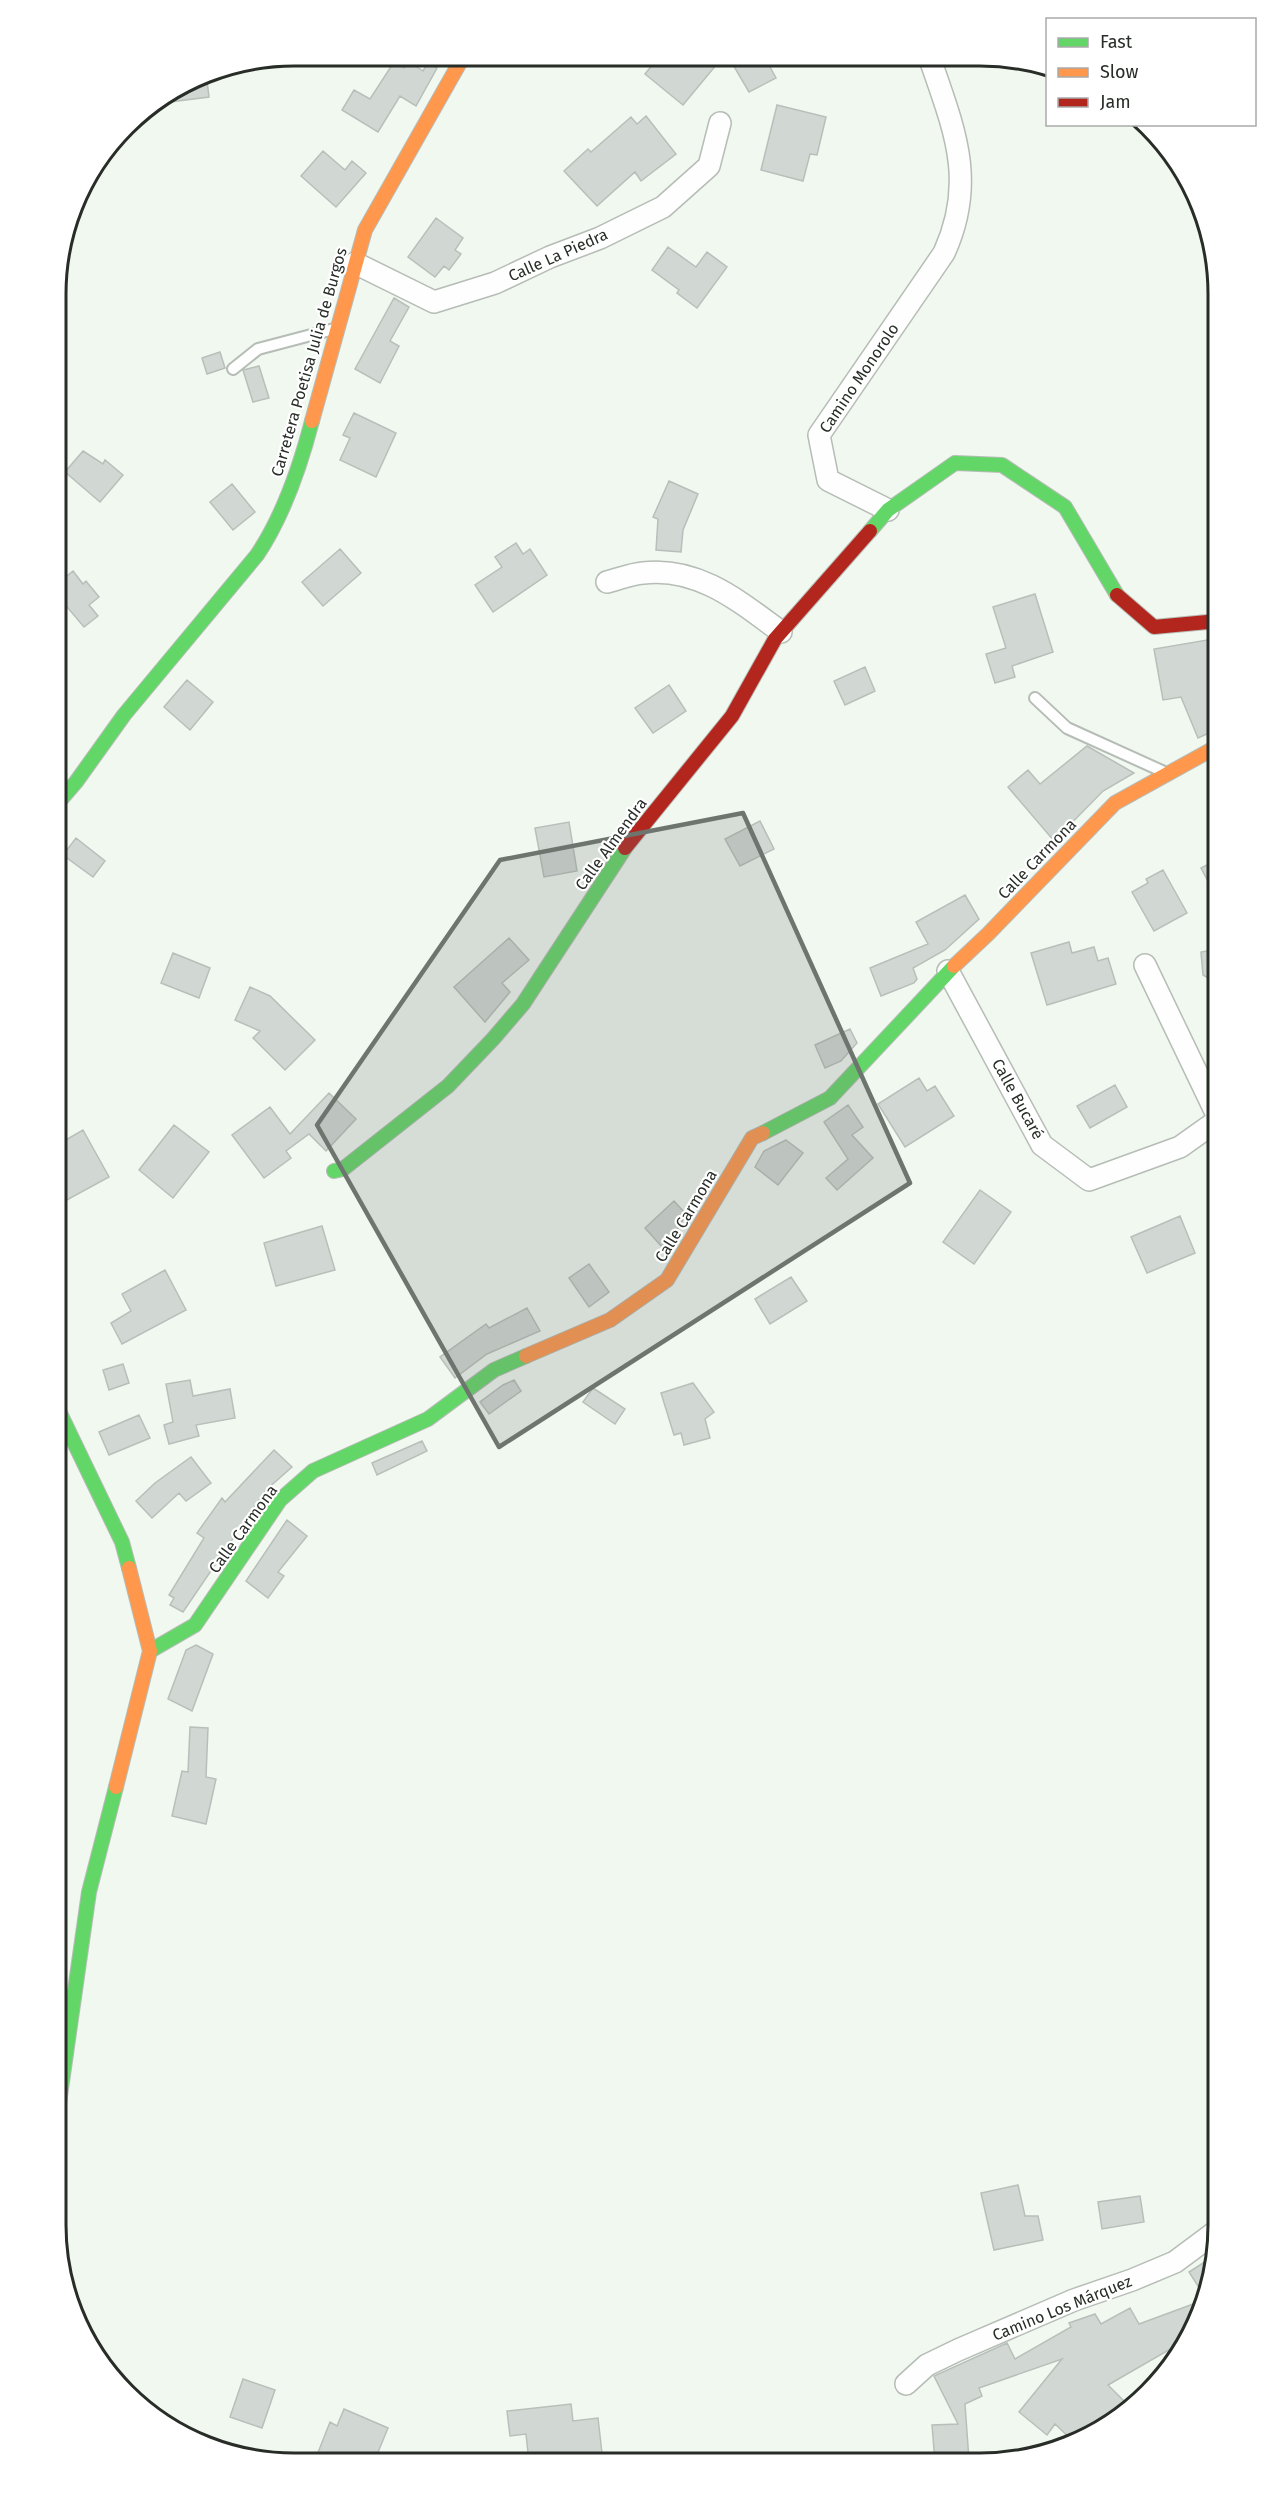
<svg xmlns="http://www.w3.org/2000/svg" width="1274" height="2519" font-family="'Fira Sans',sans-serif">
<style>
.building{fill:#d1d8d3;stroke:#b8bfba;stroke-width:1.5}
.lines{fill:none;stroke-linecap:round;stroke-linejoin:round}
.lane-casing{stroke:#b6bcb6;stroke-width:14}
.street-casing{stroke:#b6bcb6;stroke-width:24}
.fast-casing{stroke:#b6bcb6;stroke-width:16}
.slow-casing{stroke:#b6bcb6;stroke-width:16}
.jam-casing{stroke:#b6bcb6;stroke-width:16}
.lane{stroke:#fdfefd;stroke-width:10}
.street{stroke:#fdfefd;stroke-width:21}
.fast{stroke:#63d668;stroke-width:14}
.slow{stroke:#ff974d;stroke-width:14}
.jam{stroke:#b3261e;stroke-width:14}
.marked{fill:#6e746e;fill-opacity:0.2;stroke:#6e746e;stroke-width:4.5;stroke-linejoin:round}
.labels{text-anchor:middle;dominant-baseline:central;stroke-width:4.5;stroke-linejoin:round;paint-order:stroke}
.street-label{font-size:16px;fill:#282d28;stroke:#fff}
.rim{fill:none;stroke:#282d28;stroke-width:3}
</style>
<rect width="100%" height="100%" fill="#f1f8f0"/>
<!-- building -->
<path class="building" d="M658,58H722L683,105L645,74Z
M729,58H765L776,78L749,92Z
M408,61L423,71L428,63L437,68L416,106L400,96L378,132L342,110L354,90L370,99L394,62L404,68Z
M206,73L209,97L154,104L203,74Z
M777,105L826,117L817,155L810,154L803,181L761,170Z
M646,116L676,154L641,181L635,172L597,206L564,171L588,149L591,152L631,117L637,124Z
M323,151L345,170L352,161L366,173L336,207L301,176Z
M436,218L463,238L455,250L461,254L449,270L444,266L435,277L408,257Z
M668,247L696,267L707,252L727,267L697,308L677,293L679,290L652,270Z
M394,298L409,307L390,341L399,346L380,383L355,369Z
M220,352L225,368L207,374L202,358Z
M259,366L269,398L253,402L243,370Z
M354,413L396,433L376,477L340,460L350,438L343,435Z
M83,451L103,464L105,460L123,475L100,502L65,472Z
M669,481L698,494L683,530L681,552L656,550L658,519L653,517Z
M232,484L255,512L233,530L210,502Z
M516,543L523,554L530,549L547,575L493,612L475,585L502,567L495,557Z
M340,549L361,573L323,606L302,582Z
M73,571L83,584L86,581L99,597L89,605L98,616L84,627L57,595V584Z
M1035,594L1053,652L1012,666L1015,677L995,683L986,654L1006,648L993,607Z
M1213,639L1218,672V729L1198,738L1181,697L1163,700L1154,649Z
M865,667L875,691L845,705L834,681Z
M187,680L213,702L190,730L164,707Z
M669,685L686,711L653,733L635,708Z
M1087,746L1134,773L1103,791L1054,841L1008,787L1028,770L1040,784Z
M760,821L774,849L740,866L725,839Z
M569,822L577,871L544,877L535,828Z
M76,838L105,861L93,877L63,855Z
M1218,859V900L1201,868Z
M1163,870L1187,913L1154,931L1132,892L1148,883L1146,879Z
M965,895L979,919L945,950L913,968L917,979L914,983L881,996L870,968L928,944L916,922Z
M509,938L529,960L502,983L510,992L485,1022L454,987Z
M1069,942L1072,953L1094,947L1098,961L1108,958L1116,984L1047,1005L1031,953Z
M1218,949V984L1203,975L1201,952Z
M173,953L210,968L199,998L161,983Z
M250,987L270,996L315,1040L285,1070L253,1038L260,1031L235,1020Z
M850,1029L857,1043L841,1061L825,1068L815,1045Z
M919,1078L927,1091L935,1086L954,1116L905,1147L878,1104Z
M1115,1085L1127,1107L1090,1128L1077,1106Z
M329,1093L356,1119L326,1151L309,1134L286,1151L291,1158L264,1178L232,1135L270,1107L290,1134Z
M848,1105L863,1127L852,1135L873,1158L837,1190L826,1178L848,1159L824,1122Z
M174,1125L209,1152L173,1198L139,1170Z
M83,1130L109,1177L65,1201L57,1186V1145Z
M786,1140L803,1153L778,1185L755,1167L764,1151Z
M980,1190L1011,1212L974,1264L943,1242Z
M674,1201L686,1214L673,1237L662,1247L645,1228Z
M1180,1216L1195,1253L1147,1273L1131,1237Z
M322,1226L335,1270L276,1286L264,1243Z
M589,1264L609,1292L589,1307L569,1278Z
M165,1270L186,1310L122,1344L111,1323L131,1311L122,1294Z
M791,1277L807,1301L770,1324L755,1299Z
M527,1308L540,1331L487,1354L455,1378L440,1357L486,1324L489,1328Z
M123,1364L129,1383L109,1390L103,1370Z
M190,1380L193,1396L230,1389L235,1418L196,1425L199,1436L169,1444L164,1425L173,1422L166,1384Z
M514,1380L521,1391L489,1414L480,1402L503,1385Z
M693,1383L714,1412L705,1419L710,1438L684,1445L681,1433L674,1435L661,1393Z
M593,1388L625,1409L615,1424L583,1402Z
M139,1415L150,1438L109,1455L99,1432Z
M422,1441L427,1451L377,1475L372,1463Z
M274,1450L292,1467L266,1490L183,1612L170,1605L174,1598L169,1595L204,1538L197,1533L222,1498L225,1502Z
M191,1457L211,1483L186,1501L179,1493L152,1518L136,1501L155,1483Z
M287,1520L307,1536L278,1572L284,1576L268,1598L246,1581Z
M196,1645L213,1654L192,1711L168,1699L186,1650Z
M190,1727L208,1728L206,1777L216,1779L206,1824L172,1816L182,1771L188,1772Z
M1018,2185L1025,2216H1038L1043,2240L994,2250L981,2193Z
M1140,2196L1144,2222L1102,2229L1098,2202Z
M1214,2256L1212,2264L1205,2297L1189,2272Z
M1204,2300L1200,2316L1176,2359L1172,2348L1108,2385L1125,2402L1099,2430L1074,2442L1055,2424L1047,2435L1019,2412L1062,2359L979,2388L982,2396L965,2404L969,2460L935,2462L932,2425L958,2424L934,2376L1007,2343L1015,2359L1071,2327L1069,2323L1095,2314L1101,2324L1130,2308L1139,2324Z
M243,2379L275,2390L262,2428L230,2417Z
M571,2404L573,2421L598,2418L603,2462H529L526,2434L510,2436L507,2411Z
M344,2409L388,2428L374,2462H334L317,2455L330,2422L337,2426Z"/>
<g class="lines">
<!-- lane casing -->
<g class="lane-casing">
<path id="lane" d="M233,369L258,349L334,329
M1035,698L1067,728L1162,771"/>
</g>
<!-- street casing -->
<g class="street-casing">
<path id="street" d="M355,263L434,302L495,283L550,257L600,238L663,207L709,166L720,123
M888,510L828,480L819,435L944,253C977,181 954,129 930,59
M607,582C619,579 631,574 643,573C698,566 740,602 781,632
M1145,965L1218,1117
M948,971L1042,1145L1089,1180L1180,1147L1218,1120
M906,2384L927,2365L958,2350L1074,2300L1132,2280L1175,2262L1218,2230"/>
</g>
<!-- fast casing -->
<g class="fast-casing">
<path id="fast" d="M870,531L888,510L955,463L1002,465L1065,507L1117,595
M57,804L76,782L124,715L257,555C284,515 300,467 312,421
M763,1133L830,1098L954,966
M334,1171L343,1169L448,1086L493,1039L523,1004L625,848
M56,1405L122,1542L129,1568
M150,1651L195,1625L280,1500L313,1471L428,1419L494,1370L526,1356
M56,2124L89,1892L116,1787"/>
</g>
<!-- slow casing -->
<g class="slow-casing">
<path id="slow" d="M312,421L365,230L463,57
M954,966L988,934L1115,803L1218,746
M526,1356L610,1320L667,1280L752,1138L763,1133
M116,1787L150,1651L129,1568"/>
</g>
<!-- jam casing -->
<g class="jam-casing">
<path id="jam" d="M1117,595L1154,627L1218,621
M625,848L732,716L775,639L870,531"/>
</g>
<!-- lane -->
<use href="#lane" class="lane"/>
<!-- street -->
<use href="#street" class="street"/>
<!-- fast -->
<use href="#fast" class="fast"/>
<!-- slow -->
<use href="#slow" class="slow"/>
<!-- jam -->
<use href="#jam" class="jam"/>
</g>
<!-- marked area -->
<path class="marked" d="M743,813L910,1183L499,1447L317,1125L500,860Z"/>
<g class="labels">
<!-- street labels -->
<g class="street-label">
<text transform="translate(558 255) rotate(-24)">Calle La Piedra</text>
<text transform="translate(309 362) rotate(-74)">Carretera Poetisa Julia de Burgos</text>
<text transform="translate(859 378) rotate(-56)">Camino Monorolo</text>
<text transform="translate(611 844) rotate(-54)">Calle Almendra</text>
<text transform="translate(1037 859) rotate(-46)">Calle Carmona</text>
<text transform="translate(1018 1099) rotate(61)">Calle Bucaré</text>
<text transform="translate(686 1216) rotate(-59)">Calle Carmona</text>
<text transform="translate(243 1529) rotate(-54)">Calle Carmona</text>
<text transform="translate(1062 2308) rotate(-22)">Camino Los Márquez</text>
</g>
</g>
<!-- crop -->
<path d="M0 0H1274V2519H0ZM294 66H980A228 228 0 0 1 1208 294V2225A228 228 0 0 1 980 2453H294A228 228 0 0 1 66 2225V294A228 228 0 0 1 294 66Z" fill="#fff" fill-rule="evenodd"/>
<path class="rim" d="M294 66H980A228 228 0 0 1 1208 294V2225A228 228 0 0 1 980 2453H294A228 228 0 0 1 66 2225V294A228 228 0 0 1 294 66Z"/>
<!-- legend -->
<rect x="1046" y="18" width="210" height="108" fill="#ffffff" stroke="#a9aba9" stroke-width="1.5"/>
<rect x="1058" y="38" width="30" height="9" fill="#63d668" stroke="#a9aba9" stroke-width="1.5"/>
<text x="1100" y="48" font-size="18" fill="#282d28">Fast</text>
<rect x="1058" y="68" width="30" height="9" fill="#ff974d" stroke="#a9aba9" stroke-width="1.5"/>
<text x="1100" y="78" font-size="18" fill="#282d28">Slow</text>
<rect x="1058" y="98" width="30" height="9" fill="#b3261e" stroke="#a9aba9" stroke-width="1.5"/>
<text x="1100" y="108" font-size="18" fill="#282d28">Jam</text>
</svg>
